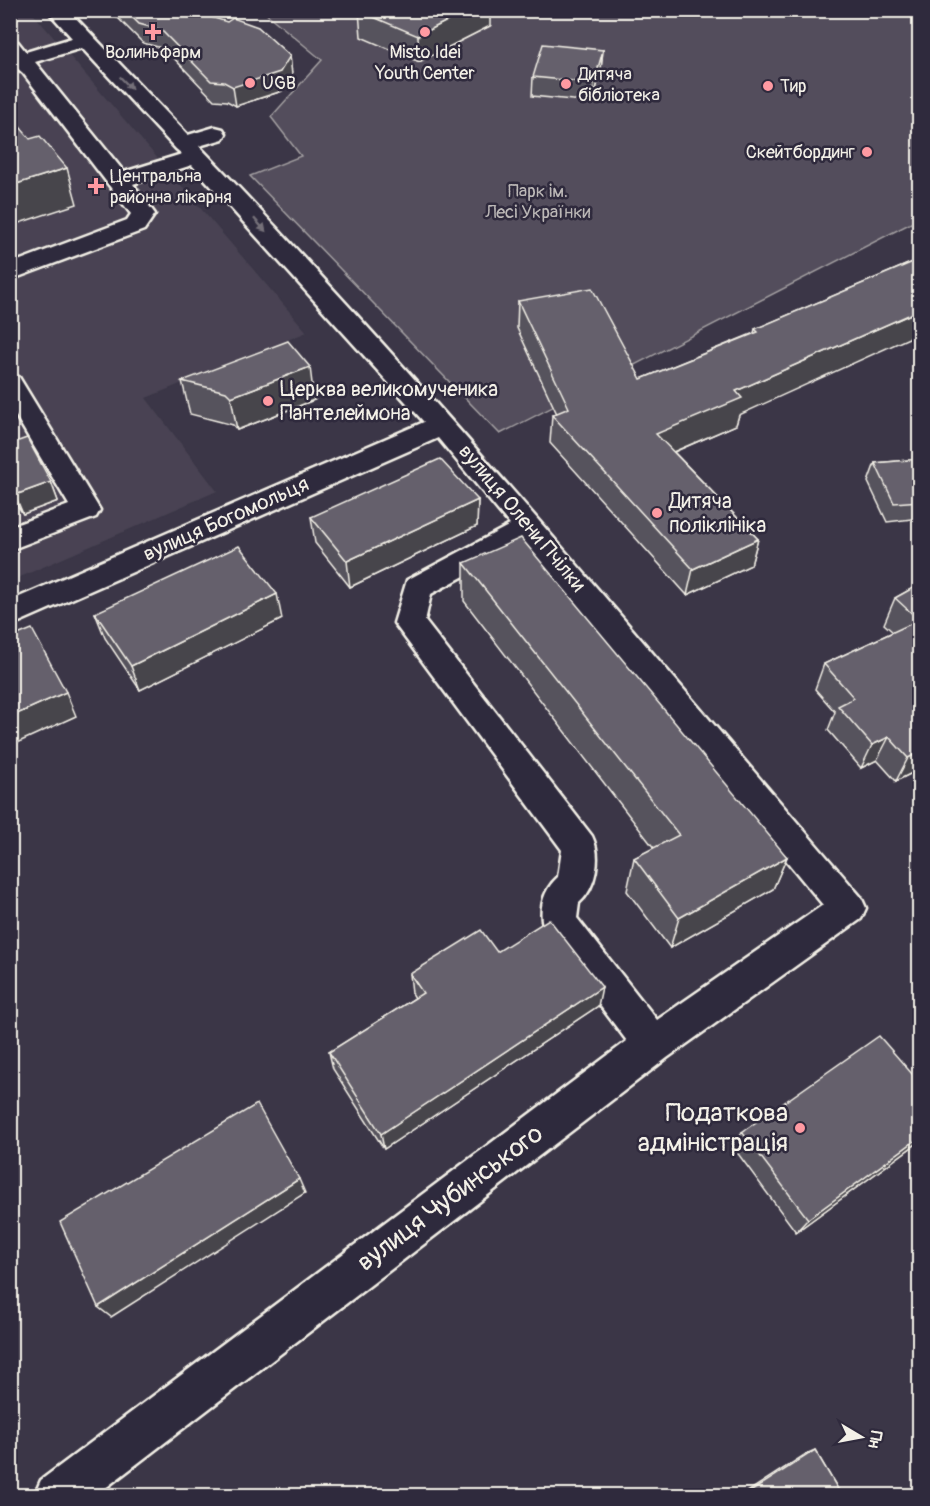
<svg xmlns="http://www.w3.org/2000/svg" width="930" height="1506" font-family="Pangolin,sans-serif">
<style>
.built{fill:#484352}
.green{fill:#534e5c;stroke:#a4a0a2;stroke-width:1.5}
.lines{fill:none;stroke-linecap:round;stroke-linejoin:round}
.minor-casing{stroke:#f4f1e8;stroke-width:5}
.minor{fill:#2f2a3d;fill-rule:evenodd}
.wall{fill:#57535d;stroke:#f4f1e8;stroke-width:1.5}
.shaded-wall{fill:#47444c;stroke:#f4f1e8;stroke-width:1.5}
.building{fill:#65616c;stroke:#f4f1e8;stroke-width:1.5}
.oneway{fill:#747079}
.poi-dot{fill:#ff9aa2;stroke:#2f2a3d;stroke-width:2}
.labels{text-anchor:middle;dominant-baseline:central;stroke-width:5;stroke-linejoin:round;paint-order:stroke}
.far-poi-label{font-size:18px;fill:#f4f1e8;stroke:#2f2a3d;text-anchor:start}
.far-park-label{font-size:18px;fill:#bcb8b7;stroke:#2f2a3d}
.poi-label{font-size:21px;fill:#f4f1e8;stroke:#2f2a3d;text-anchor:start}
.street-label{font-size:21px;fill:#f4f1e8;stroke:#2f2a3d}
.near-poi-label{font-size:26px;fill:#f4f1e8;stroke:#2f2a3d;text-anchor:end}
.near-street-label{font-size:26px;fill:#f4f1e8;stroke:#2f2a3d}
</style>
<rect width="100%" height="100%" fill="#3b3647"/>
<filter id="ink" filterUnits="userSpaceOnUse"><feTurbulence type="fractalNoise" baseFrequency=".0167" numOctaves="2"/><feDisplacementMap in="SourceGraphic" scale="12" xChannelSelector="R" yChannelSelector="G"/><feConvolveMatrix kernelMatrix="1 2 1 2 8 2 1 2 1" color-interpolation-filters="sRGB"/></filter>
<g filter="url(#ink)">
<!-- built -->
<path class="built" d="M30,10L307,332L146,398L217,491L11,581L10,11Z"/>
<!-- green -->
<path class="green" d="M263,11H919V219L500,434L250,176L301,156L271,117L322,60Z"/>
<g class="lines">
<!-- minor casing -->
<g class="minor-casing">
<path id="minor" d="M47,10H68L188,135L215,127L223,129L226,134L223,139L199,146C431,387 643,643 861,897L866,908L861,919L667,1058L95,1496H34L41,1480L627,1041L546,934C537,914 542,891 558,877L562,850L394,623L407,580L510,525L438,438L10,626V601L424,422L192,165L133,184L155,214L144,230L10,280V264L127,220L131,214L23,73L17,68L10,69V40L18,42L26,52L72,38ZM82,48L176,149L182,154L124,172L35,62ZM525,543L823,905L657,1020L577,918L579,903C596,889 602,856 592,836L425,621L431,594Z
M10,374L19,377L100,510L96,517L10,550V527L69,505L10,406Z"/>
</g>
<!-- minor -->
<use href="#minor" class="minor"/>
</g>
<!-- wall -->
<path class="wall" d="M110,10H188L290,56L292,75L282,91L236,106L227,101L214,100L165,49L143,43Z
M359,11L490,26L419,62L361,37Z
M603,50L601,69L593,102L532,96L533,77Z
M920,259L739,415L736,425L674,452L758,539L751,565L687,595L550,443L552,415L557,414L517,328L518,301L641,379L754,333L755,329Z
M182,381L314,400L237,430L233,425L190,414Z
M10,444L51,482L58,501L23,514L10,495Z
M920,459V518L887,522L868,482L875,463Z
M478,500L477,526L350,587L315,543L311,517Z
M464,563L787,857L773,889L670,948L627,891L634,858L654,848L464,601Z
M920,584V769L896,781L877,760L861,768L828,730L835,712L815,689L824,664L893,632L884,624L895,598Z
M95,613L282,619L140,690L105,638Z
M497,952L598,1006L384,1149L333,1069L329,1052L415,998L412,993L410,974Z
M920,1083V1141L796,1232L733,1147L742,1132Z
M815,1450L842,1496H741L806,1454Z"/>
<!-- shaded-wall -->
<path class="shaded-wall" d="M468,10H490V26L419,62L418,36Z
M603,50L601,69L593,102L594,83Z
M290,56L292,75L282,91L236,106L233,87Z
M67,168L77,204L10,226V186Z
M920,310V333L739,415L736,425L652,461L656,434L736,391Z
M310,367L314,400L237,430L231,397Z
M51,482L58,501L23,514L15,495Z
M478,500L477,526L350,587L347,561Z
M758,539L751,565L687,595L693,569Z
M277,594L282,619L140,690L131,666Z
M66,692L76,716L10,746V717Z
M889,737L877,760L861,768L872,745Z
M920,752V769L896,781L908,758Z
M787,857L773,889L670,948L679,918Z
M602,987L598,1006L384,1149L381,1134Z
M920,1137V1141L796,1232L808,1219Z
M299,1179L305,1193L111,1317L98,1307Z"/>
<!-- building -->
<path class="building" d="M125,10H188L227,22L233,18L258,27L290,56L280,72L233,87L224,82L211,81L161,30L139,24Z
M360,10H468L418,36L359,11Z
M543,44L603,50L594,83L533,77Z
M10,115L30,139L40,136L67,168L10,186Z
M920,259V310L736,391L742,398L656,434L758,539L693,569L552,415L569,408L518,301L592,288L641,379L758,332L755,329Z
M288,341L310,367L231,397L226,392L182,381Z
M27,438L51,482L15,495L10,488V444Z
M440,459L478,500L347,561L311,517Z
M920,459V501L894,503L875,463Z
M521,538L787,857L679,918L634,858L679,835L464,563Z
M239,546L277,594L131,666L95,613Z
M920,584V752L908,758L889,737L872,745L838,706L854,698L824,664L919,620L895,598Z
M32,629L66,692L10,717V638Z
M549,919L602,987L381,1134L329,1052L423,993L410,974L481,930L497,952Z
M879,1036L920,1083V1137L808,1219L742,1132Z
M257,1104L299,1179L98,1307L60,1222Z
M815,1450L842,1496H744Z"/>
<!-- one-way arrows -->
<defs><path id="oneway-solid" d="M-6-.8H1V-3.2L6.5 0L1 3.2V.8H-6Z" transform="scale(1.5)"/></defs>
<g class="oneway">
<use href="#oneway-solid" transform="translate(126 83) rotate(46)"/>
<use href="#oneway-solid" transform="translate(260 225) rotate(48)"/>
</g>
</g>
<!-- markers -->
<g class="poi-dot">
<path d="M150 23h6v6h6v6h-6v6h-6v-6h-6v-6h6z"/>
<circle cx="425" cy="32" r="6"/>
<circle cx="250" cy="83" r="6"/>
<circle cx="566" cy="84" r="6"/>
<circle cx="768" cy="86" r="6"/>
<circle cx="867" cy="152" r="6"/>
<path d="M93 177h6v6h6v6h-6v6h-6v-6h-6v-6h6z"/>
<circle cx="268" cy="401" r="6"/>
<circle cx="657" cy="513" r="6"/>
<circle cx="800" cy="1128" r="6"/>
</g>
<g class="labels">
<!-- far-poi labels -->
<g class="far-poi-label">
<text x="153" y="52" text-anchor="middle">Волиньфарм</text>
<text x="425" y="52" text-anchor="middle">Misto Idei<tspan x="425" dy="21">Youth Center</tspan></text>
<text x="578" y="74">Дитяча<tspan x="578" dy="21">бібліотека</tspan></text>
<text x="262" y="83">UGB</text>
<text x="780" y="86">Тир</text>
<text x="855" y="152" text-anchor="end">Скейтбординг</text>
<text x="110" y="176">Центральна<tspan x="110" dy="21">районна лікарня</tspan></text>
</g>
<!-- far-park labels -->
<g class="far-park-label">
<text x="538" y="191">Парк ім.<tspan x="538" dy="21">Лесі Українки</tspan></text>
</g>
<!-- poi labels -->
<g class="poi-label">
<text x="280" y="389">Церква великомученика<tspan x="280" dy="24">Пантелеймона</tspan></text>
<text x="669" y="501">Дитяча<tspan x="669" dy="24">поліклініка</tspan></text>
</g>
<!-- street labels -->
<g class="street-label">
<text transform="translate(522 518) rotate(50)">вулиця Олени Пчілки</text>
<text transform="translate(226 519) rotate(-24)">вулиця Богомольця</text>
</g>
<!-- near-poi labels -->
<g class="near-poi-label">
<text x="788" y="1113">Податкова<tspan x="788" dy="30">адміністрація</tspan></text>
</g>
<!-- near-street labels -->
<g class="near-street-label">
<text transform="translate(450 1198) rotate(-37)">вулиця Чубинського</text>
</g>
</g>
<!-- margin -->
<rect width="930" height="1506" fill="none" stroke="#2f2a3d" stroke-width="36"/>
<rect x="18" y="18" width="894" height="1470" fill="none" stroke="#f4f1e8" stroke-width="2" filter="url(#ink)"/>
<!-- north arrow -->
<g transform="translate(861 1437) rotate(100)" stroke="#2f2a3d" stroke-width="4.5" paint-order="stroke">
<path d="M0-4.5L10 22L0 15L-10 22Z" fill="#f4f1e8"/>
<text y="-9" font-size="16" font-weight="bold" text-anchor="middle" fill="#f4f1e8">Пн</text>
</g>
</svg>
